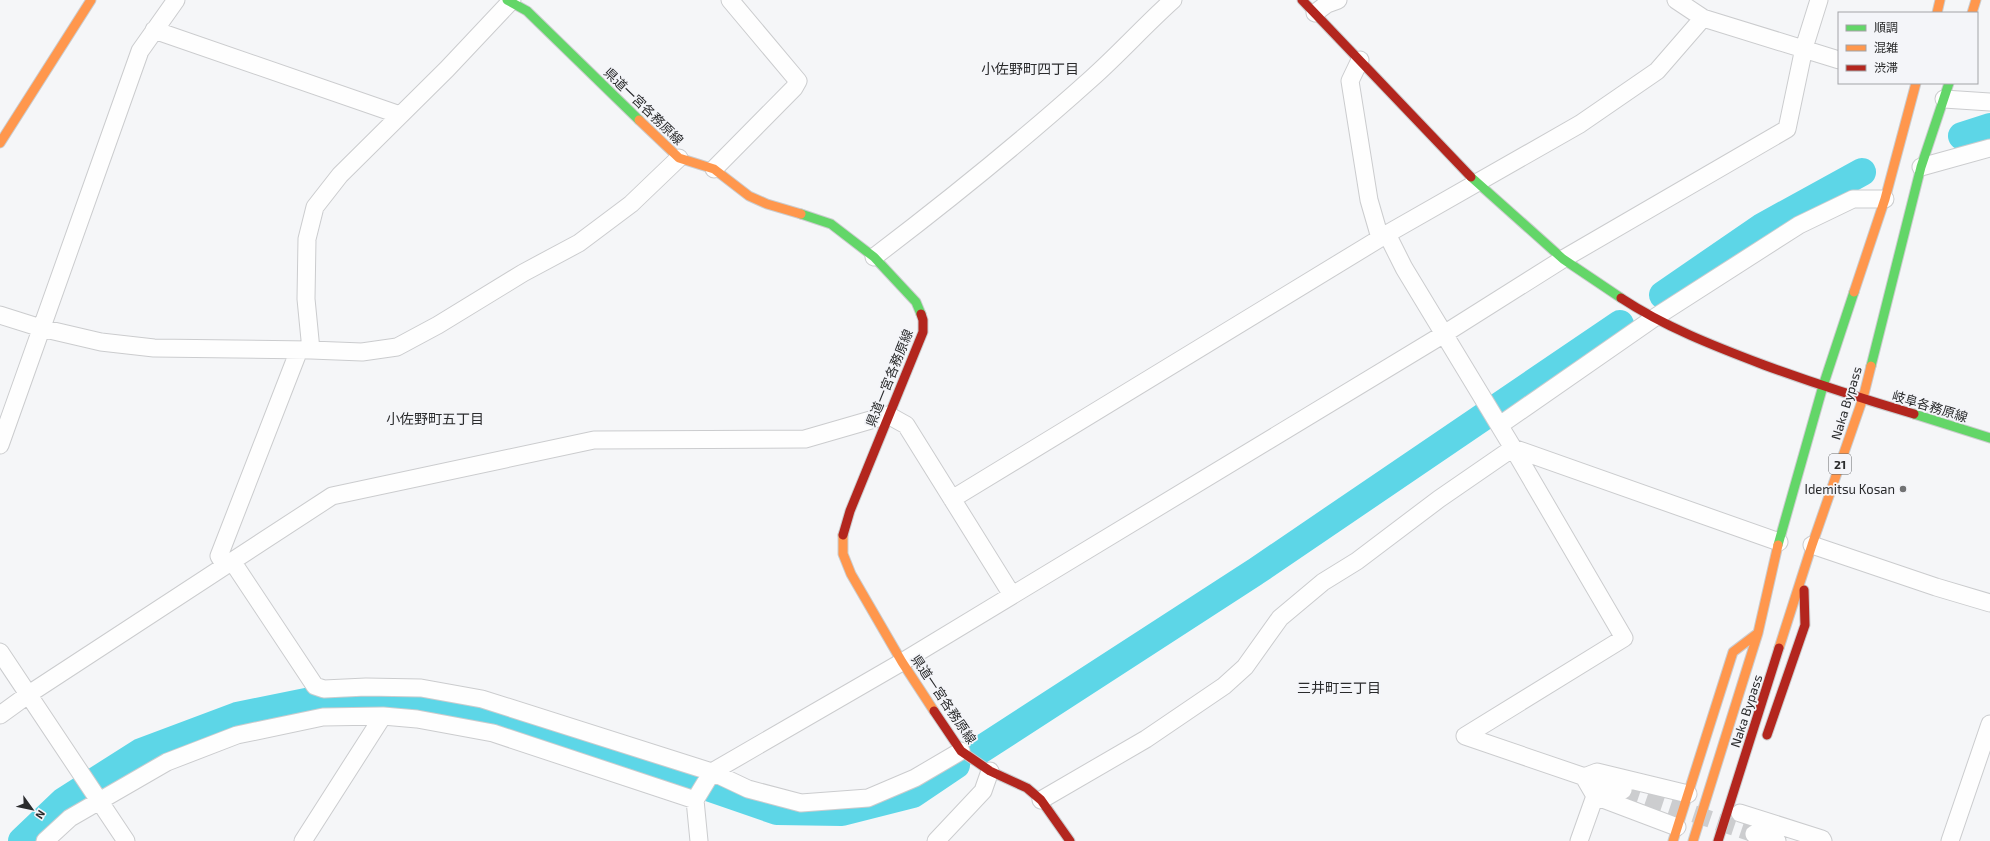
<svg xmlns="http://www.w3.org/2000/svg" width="1990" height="841" font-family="'Exo 2','Noto Sans JP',sans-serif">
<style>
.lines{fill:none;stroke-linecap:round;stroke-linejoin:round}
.river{stroke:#5dd6e7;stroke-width:28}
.street-tunnel{stroke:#cccdcf;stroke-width:17;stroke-dasharray:17 8;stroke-linecap:butt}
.street-casing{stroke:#cbccce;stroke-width:19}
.fast-casing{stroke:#cbccce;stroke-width:11}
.slow-casing{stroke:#cbccce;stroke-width:11}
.jam-casing{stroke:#cbccce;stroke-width:11}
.street{stroke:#fefefe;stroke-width:17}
.fast{stroke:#63d668;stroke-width:9}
.slow{stroke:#ff974d;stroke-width:9}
.jam{stroke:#b3261e;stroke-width:9}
.poi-dot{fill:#717273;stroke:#f4f5f9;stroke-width:1.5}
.labels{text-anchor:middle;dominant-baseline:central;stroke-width:3.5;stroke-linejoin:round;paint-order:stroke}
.shield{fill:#f4f5f9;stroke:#67686a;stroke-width:1}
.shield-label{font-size:12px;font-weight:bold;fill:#2a2b2c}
.street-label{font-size:13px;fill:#2a2b2c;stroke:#f4f5f9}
.poi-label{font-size:13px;fill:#2a2b2c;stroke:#f4f5f9;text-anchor:end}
.neighbourhood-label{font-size:14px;fill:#2a2b2c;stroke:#f4f5f9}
</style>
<rect width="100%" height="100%" fill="#f5f6f8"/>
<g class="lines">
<!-- river -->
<path class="river" d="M1962,136L1990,127
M1663,295L1762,227L1862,172
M977,752L1255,572L1620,324
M22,841L64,801L141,752L237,716L311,701H391L488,717L641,764L777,811L842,812L913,794L956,765"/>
<!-- street-tunnel -->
<path class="street-tunnel" d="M1623,790L1754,834"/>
<!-- street casing -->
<g class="street-casing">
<path id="street" d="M1676,0L1703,18L1839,60
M1315,13L1327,4L1338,0
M154,30L400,115
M1360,60L1350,81L1369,200L1380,238
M1944,99L1990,102
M1921,167L1990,148
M714,169L794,88L798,81L730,0
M1387,234L1404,268L1513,448L1779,542
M874,257C949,200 1022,141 1092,78C1120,53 1145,25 1173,0
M0,315L41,328L101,342L154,348L311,350L362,352L397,347L438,325L523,273L579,243L631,204L679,158
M311,350L306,299L307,239L315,207L340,175L447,69L512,0
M1500,425L1654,318L1799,225L1853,199H1885
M0,445L140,51L176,0
M952,499L1387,234L1580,124L1657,71L1703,18
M1812,545L1936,587L1990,603
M232,561L315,686L324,689L366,687L421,688L482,699L712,772L748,789L801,803L868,798L915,778L961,751
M225,566L219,556L299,350
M0,652L126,841
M0,715L29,694L332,496L594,440L805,439L888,415L906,425L1012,595
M1465,736L1623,790
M1041,800L1146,739L1224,686L1245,667L1280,618L1323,582L1357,561L1439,499L1513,448L1624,638L1465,736
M1740,813L1822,839L1823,841
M1677,827L1595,796L1584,777L1597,772L1688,794
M1754,834L1777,841
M45,841L70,818L167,762L237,735L323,717L383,716L417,719L493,733L695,800
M303,841L383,716
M699,841L695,800L712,772L902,662L1444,334L1563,259L1787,129L1804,48L1819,0
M936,841L983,791L990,771
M1579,841L1595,796
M1950,841L1990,724"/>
</g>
<!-- fast casing -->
<g class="fast-casing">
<path id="fast" d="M507,0L527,11L639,120
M1471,177L1563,259L1621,298
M801,214L831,224L874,257L916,302L921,314
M1871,366L1921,167L1949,83
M1914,414L1990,438
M1778,545L1823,386L1854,292"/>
</g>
<!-- slow casing -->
<g class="slow-casing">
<path id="slow" d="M1937,13L1940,0
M1972,13L1976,0
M639,120L679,158L714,169L749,196L767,204L801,214
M0,143L91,0
M1854,292L1885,199L1916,83
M843,535V554L851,574L902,662L934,711
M1779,648L1812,545L1863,398L1871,366
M1673,841L1733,652L1758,633
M1693,841L1758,633L1778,545"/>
</g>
<!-- jam casing -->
<g class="jam-casing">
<path id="jam" d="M1302,0L1471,177
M1621,298C1665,327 1714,346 1764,365C1813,383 1863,399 1914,414
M843,535L850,511L923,332V320L921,314
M934,711L961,751L990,771L1027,788L1041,800L1070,841
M1767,735L1805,625L1804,590
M1718,841L1779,648"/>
</g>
<!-- street -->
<use href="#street" class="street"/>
<!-- fast -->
<use href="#fast" class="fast"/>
<!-- slow -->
<use href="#slow" class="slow"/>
<!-- jam -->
<use href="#jam" class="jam"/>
</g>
<!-- markers -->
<circle class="poi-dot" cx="1903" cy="489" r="4"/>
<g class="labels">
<!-- shield labels -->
<rect class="shield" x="1829" y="454" width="22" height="20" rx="3"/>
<g class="shield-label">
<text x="1840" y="464">21</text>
</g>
<!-- street labels -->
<g class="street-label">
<text transform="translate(644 106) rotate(44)">県道一宮各務原線</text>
<text transform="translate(889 378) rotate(-68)">県道一宮各務原線</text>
<text transform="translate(1846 403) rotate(-73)">Naka Bypass</text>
<text transform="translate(1930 406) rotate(17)">岐阜各務原線</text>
<text transform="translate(944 699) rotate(56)">県道一宮各務原線</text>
<text transform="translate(1746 711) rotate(-72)">Naka Bypass</text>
</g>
<!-- poi labels -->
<g class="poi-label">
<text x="1895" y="489">Idemitsu Kosan</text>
</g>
<!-- neighbourhood labels -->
<g class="neighbourhood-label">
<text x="1030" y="68">小佐野町四丁目</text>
<text x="435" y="418">小佐野町五丁目</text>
<text x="1339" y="687">三井町三丁目</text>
</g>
</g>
<!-- legend -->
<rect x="1838" y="12" width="140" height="72" fill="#f4f5f9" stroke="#a3a4a7"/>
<rect x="1846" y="25" width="20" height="6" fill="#63d668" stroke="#a3a4a7"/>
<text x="1874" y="32" font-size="12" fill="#2a2b2c">順調</text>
<rect x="1846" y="45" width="20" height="6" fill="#ff974d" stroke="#a3a4a7"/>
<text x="1874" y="52" font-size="12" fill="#2a2b2c">混雑</text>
<rect x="1846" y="65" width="20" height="6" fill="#b3261e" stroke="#a3a4a7"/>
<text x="1874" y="72" font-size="12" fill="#2a2b2c">渋滞</text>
<!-- north arrow -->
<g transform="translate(32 809) rotate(123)" stroke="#f4f5f9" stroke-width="3" paint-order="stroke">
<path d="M0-3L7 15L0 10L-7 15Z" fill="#2a2b2c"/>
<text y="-6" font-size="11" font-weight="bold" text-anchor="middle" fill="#2a2b2c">N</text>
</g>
</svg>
